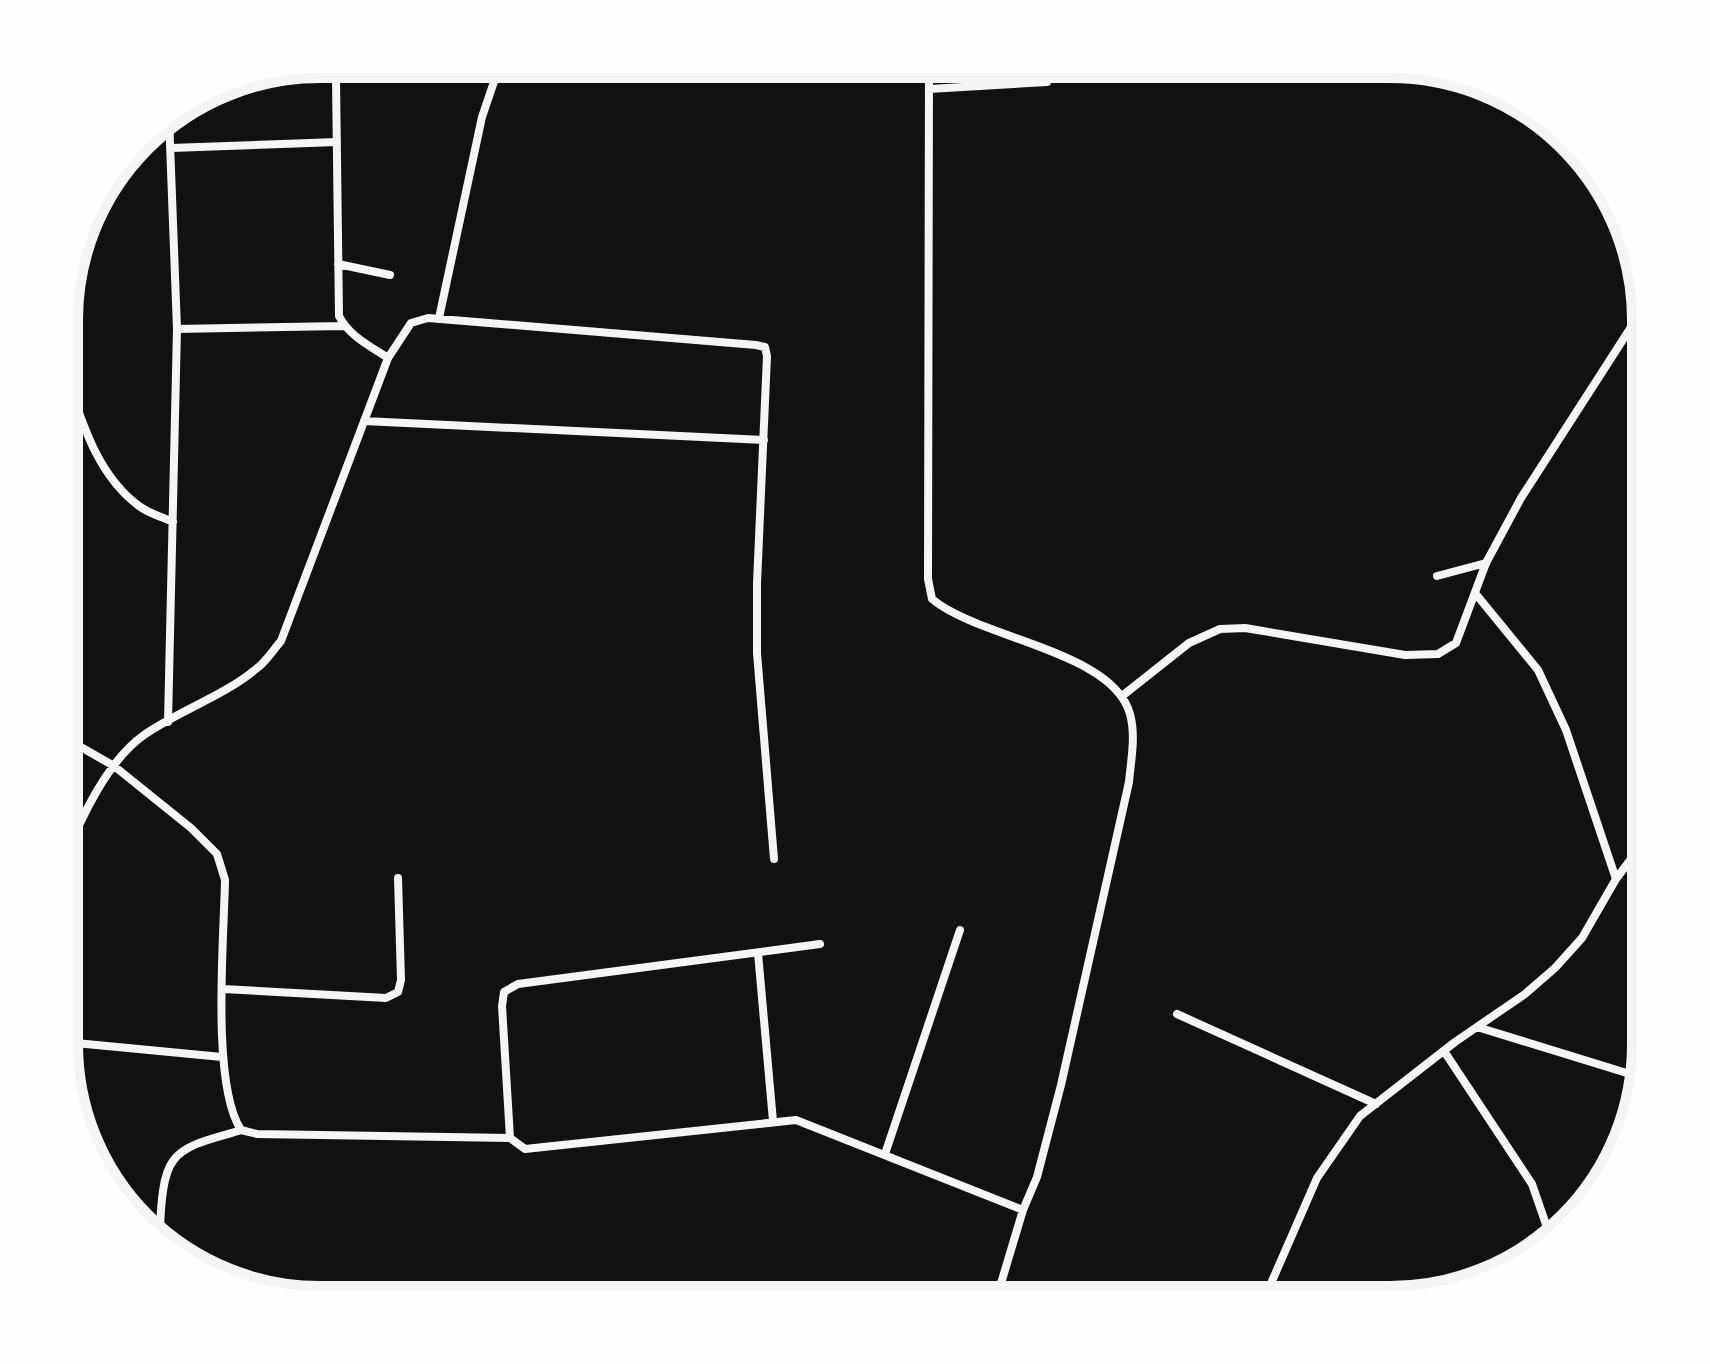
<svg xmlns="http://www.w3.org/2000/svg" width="1710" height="1364" font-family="'Open Sans',sans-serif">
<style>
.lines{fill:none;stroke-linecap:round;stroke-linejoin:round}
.minor{stroke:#f5f5f5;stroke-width:8}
.rim{fill:none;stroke:#f5f5f5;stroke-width:10}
</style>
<rect width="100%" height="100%" fill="#111"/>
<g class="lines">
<!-- minor -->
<path class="minor" d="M339,64L336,79L339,316C349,336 370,346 388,358
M929,64L928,579L932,599C980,639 1113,651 1130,714C1136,736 1131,760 1129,782L1061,1085L1037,1177L1023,1210L996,1300
M929,89L1047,82
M171,148L337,142
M338,264L390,275
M439,318L482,117L500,64
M177,329L344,326
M66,375C82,422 97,475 139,506C148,513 162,517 173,522
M364,421L764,440
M1437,576L1486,563
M1475,593L1538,670L1566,730L1616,879
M1122,696L1189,643L1220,629L1245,628L1405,655L1438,654L1456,643L1486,563L1521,498L1644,307
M168,722L177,329L169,117
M65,738L114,766L191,828L217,854L225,880C224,939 211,1084 241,1130L257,1134L510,1138
M65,859C80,819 108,760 144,735C180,710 222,697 256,669C266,662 273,650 281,641L388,358L411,323L428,318L756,345L765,347L767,356L757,583V653L774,859
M820,944L518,984L504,992L502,1006L510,1138L525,1149L796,1120L1023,1210
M758,953L773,1121
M223,989L386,998L398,992L401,980L398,878
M1177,1014L1376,1104
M1477,1027L1630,1074L1641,1081
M65,1042L222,1057
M1444,1051L1532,1184L1550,1236
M885,1154L960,930
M159,1242C161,1220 160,1178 173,1161C186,1142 221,1137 241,1130
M1267,1300L1269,1288L1317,1178L1360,1116L1455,1042L1525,994L1555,968L1582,938L1616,879L1646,839"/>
</g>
<!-- crop -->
<path d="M0 0H1710V1364H0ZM320 78H1390A242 242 0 0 1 1632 320V1044A242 242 0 0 1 1390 1286H320A242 242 0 0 1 78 1044V320A242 242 0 0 1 320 78Z" fill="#fefefe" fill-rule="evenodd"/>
<path class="rim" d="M320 78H1390A242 242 0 0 1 1632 320V1044A242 242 0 0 1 1390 1286H320A242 242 0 0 1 78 1044V320A242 242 0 0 1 320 78Z"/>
</svg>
